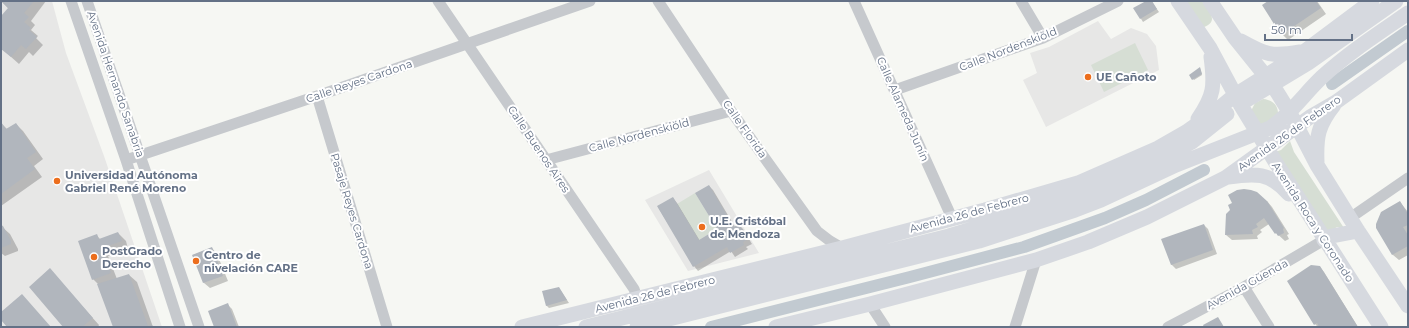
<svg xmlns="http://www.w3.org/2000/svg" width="1409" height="328" font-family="Montserrat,sans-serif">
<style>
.built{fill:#e7e7e6}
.green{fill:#d6ded4}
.shadow{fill:#0003}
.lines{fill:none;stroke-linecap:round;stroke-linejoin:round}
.canal{stroke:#c2cad1;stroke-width:12}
.building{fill:#b1b6bd}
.minor{stroke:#c6c9cd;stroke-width:11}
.major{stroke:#d6d9df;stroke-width:15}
.poi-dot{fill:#ec6e1d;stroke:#fff;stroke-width:1.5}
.labels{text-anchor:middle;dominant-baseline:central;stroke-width:4;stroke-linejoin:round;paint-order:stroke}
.street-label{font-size:11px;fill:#647186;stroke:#fff}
.poi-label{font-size:11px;font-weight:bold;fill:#647186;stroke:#fff;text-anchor:start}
</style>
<rect width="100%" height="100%" fill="#f6f7f3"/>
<!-- built -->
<path class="built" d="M1,1H52L66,53L104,156L162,327H1Z
M1098,21L1111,39L1131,28L1147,34L1156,46L1159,70L1046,127L1023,80L1037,73L1030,53L1049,47Z
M709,170L759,253L688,271L645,200Z"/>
<!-- green -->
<path class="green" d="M1182,1H1202C1208,10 1220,21 1204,27Z
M1135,43L1148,70L1104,92L1091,65Z
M1263,99C1274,100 1279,106 1278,117L1260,125L1251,111L1255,103Z
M1290,141L1294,152L1344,228L1337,227L1328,233L1275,152L1281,150Z
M695,193L717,229L699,240L677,204Z"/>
<!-- shadow -->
<path class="shadow" d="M1,1H46L31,21L35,25L31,30L38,36L36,38L43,45L33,56L29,52L19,64L1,48V18L9,9Z
M1269,1H1317L1326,14L1288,40L1282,34Z
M1152,2L1159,12L1143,22L1135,9Z
M1200,68L1202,75L1194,80L1193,79Z
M1,123L8,130L16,124L23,131L43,159L34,166L42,177L1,206Z
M709,186L713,190L735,227L739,225L743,229L752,244L746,247L748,249L735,257L731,251L698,271L694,266L658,207L673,198L677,203L700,241L718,230Z
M1267,201L1272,207L1289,234L1287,235L1289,239L1285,241L1274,231L1269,224L1260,230L1262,232L1257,236L1258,239L1232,240L1226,235Z
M1400,202L1408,212V255L1399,260L1393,255L1377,227Z
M1204,225L1208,229L1217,254L1176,269L1171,264Z
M1,226L10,234L18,249V251L5,256L1,253Z
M118,233L126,241L128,249L108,256L117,279L129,275L137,282L153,327H114L99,285L93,279L97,236L101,240Z
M212,248L217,254L228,281L210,288L204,283L193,255Z
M1320,267L1324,272L1358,327H1318L1315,324Z
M50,270L99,325L98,327H64Z
M561,291L569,303L549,308L546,305Z
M228,305L232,309L239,327H215Z"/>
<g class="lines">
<!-- canal -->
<path class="canal" d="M1332,84L1408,31
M711,327L910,277L1024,247L1105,218L1146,200L1204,170"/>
</g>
<!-- building -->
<path class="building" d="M1,1H34L24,13L29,17L24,22L31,28L29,30L37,37L26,49L21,45L11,57L1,49V16L8,8Z
M1146,1H1152L1157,9L1140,19L1133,8Z
M1268,1H1316L1321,8L1281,35L1262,5Z
M1200,67L1202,74L1192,80L1189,75Z
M1,122L6,129L16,123L36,152L27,158L35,169L1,194Z
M709,185L734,227L739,224L748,239L743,242L744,245L730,253L727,247L693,267L657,206L673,197L699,240L717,229L695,193Z
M1244,189L1251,190L1257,192L1267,201L1284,228L1283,229L1284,233L1278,236L1276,233L1275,234L1264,218L1256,224L1258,227L1252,230L1253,234L1225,235L1226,214L1230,210L1228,205L1232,203L1228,195L1237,190Z
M1400,201L1408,214V225L1403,227L1408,235V246L1392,255L1376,228V224L1381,212Z
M1204,224L1213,250L1171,265L1161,239Z
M1,225L3,226L11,241V244L1,248Z
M118,232L122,241L102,248L111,273L92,280L78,241L97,234L99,239Z
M212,247L223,276L203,283L192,255Z
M1311,265L1320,266L1358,327H1319L1317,323L1314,325L1287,281Z
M50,268L93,318L82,327H63L29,287Z
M129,274L148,326L152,325L153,327H113L97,284Z
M559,287L567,300L546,306L542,291Z
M22,294L51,327H7L1,320V312Z
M228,303L237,327H214L208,311Z
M1218,317L1224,327H1204L1203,325Z"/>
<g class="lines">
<!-- minor -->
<path class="minor" d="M71,1L126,160L180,327
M87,1L199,327
M438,1L634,289L637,298
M658,1L731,111L817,231L830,241L842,248
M854,1L952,218
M1021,1L1043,38
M895,90L1043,38L1118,1
M317,96L387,327
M126,160L317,96L590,1
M546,160L731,111
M1350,218L1408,178
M1244,287L1269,327
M870,304L885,327
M1015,327L1036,260
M1168,327L1244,287L1324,240"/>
<!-- major -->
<path class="major" d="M1178,1L1210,48L1240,104L1276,163L1381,327
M1210,1L1235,38L1272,84L1290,113L1317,165L1358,231L1408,306
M1241,41C1266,55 1272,57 1300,52
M1245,101L1308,63L1396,1
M1198,119C1214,96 1215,86 1211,57
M1317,162C1316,137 1318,125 1334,105
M1228,177C1255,173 1270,172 1289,194
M1324,240L1332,236L1358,231
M522,327L842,248L985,210L1078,183L1158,148L1186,132L1217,110L1235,95L1305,51L1372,1
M586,327L949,236L1084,195L1129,176L1192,142L1227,114
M637,327L979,241L1075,210L1101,200L1176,165L1270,128C1291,114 1304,94 1322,77C1348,53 1379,33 1408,13
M776,327L870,304L1036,260L1088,242L1147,217L1225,178L1310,117L1336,102L1408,50"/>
</g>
<!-- markers -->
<g class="poi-dot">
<circle cx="1088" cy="77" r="4"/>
<circle cx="57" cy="181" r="4"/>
<circle cx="702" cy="227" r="4"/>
<circle cx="94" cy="257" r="4"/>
<circle cx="196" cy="261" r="4"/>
</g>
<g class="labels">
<!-- street labels -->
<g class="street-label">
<text transform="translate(1008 49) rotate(-21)">Calle Nordenskiöld</text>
<text transform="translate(359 81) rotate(-19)">Calle Reyes Cardona</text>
<text transform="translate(116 84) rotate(71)">Avenida Hernando Sanabria</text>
<text transform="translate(903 109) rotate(66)">Calle Alameda Junín</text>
<text transform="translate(745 129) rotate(55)">Calle Florida</text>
<text transform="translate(1289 133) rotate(-35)">Avenida 26 de Febrero</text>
<text transform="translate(639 135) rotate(-15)">Calle Nordenskiöld</text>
<text transform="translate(539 149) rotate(56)">Calle Buenos Aires</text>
<text transform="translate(352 211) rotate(73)">Pasaje Reyes Cardona</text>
<text transform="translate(969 213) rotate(-15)">Avenida 26 de Febrero</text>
<text transform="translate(1313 222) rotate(57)">Avenida Roca y Coronado</text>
<text transform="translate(1247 284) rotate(-29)">Avenida Güenda</text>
<text transform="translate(655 294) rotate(-14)">Avenida 26 de Febrero</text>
</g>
<!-- poi labels -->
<g class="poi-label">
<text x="1096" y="77">UE Cañoto</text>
<text x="65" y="175">Universidad Autónoma<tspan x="65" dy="13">Gabriel René Moreno</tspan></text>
<text x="710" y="221">U.E. Cristóbal<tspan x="710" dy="13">de Mendoza</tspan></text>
<text x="102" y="251">PostGrado<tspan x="102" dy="13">Derecho</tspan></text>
<text x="204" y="255">Centro de<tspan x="204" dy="13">nivelación CARE</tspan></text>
</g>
</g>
<!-- border -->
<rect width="1409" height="328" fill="none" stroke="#647186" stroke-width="4"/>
<!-- scale -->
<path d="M1265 34v6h87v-6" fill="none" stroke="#647186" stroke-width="2"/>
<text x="1271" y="34" font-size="12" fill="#647186" stroke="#ffffff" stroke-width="3" paint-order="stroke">50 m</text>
</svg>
